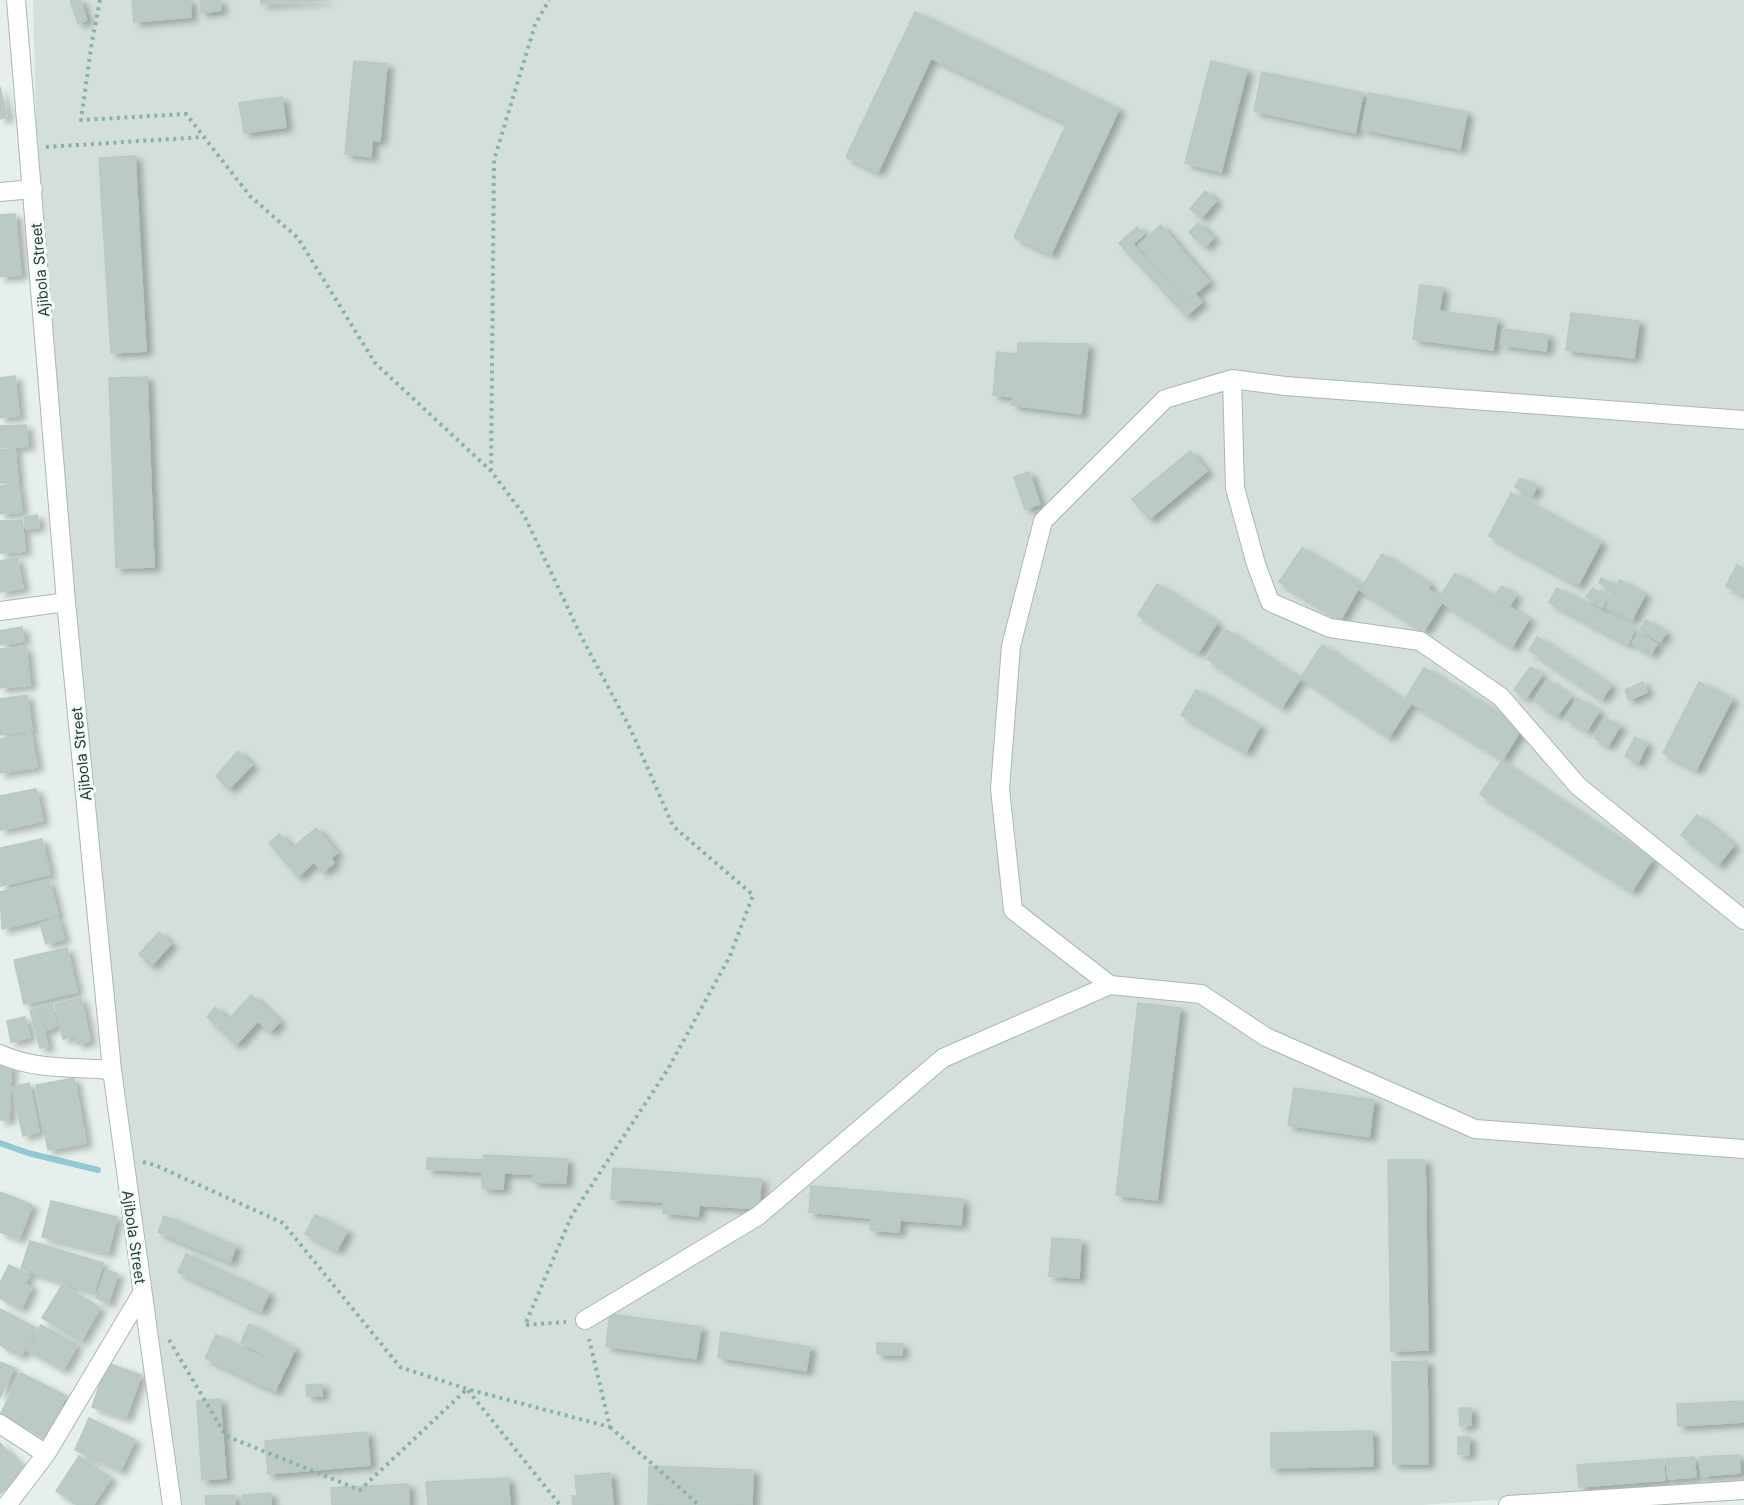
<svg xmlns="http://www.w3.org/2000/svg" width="1744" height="1505" font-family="Inter,sans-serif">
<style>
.built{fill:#d4dfda}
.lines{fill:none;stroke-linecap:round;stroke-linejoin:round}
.stream{stroke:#8ec9d4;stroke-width:6}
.building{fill:#bbcac4;stroke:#b8c9c2;stroke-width:1.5;filter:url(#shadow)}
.minor-casing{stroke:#a8b8b2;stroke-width:20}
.path{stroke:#86b3a5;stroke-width:4;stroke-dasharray:3 4.5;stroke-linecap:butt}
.minor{stroke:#fff;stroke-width:18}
.labels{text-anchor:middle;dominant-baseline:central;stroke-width:6;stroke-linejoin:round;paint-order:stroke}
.street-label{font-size:15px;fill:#24423a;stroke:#f7fbf9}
</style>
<defs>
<filter id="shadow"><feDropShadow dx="6" dy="4" stdDeviation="3" flood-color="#0004"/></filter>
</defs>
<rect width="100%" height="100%" fill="#e6efeb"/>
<!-- built -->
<path class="built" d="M33,0H1744V1483L1422,1505H170L140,1300L40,282Z"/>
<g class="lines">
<!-- stream -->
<path class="stream" d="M0,1143L28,1153L98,1170"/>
</g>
<!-- building -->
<path class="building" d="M70,0H80L87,20L78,23Z
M132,0H190L191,17L134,22Z
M200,0H220L221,10L201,13Z
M261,0H326L261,4Z
M915,12L1119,109L1051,254L1014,237L1067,123L931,58L878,172L846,157Z
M354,61L387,64L380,141L372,140L371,157L345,154Z
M1211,61L1247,70L1221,172L1185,163Z
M1262,72L1363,93L1355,133L1254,111Z
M0,87L7,117L0,119Z
M1369,93L1467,112L1460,149L1362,129Z
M282,97L286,127L244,133L239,103Z
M135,156L146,351L111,353L99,158Z
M1205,191L1216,201L1201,218L1190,209Z
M15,214L21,275L0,277V215Z
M1198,223L1213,238L1205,247L1189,232Z
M1161,225L1209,282L1186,301L1138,245Z
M1137,227L1144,234L1133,244L1186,303L1196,295L1202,302L1186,316L1119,243Z
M1420,285L1443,288L1439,311L1497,319L1493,350L1413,339Z
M1571,313L1639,321L1634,358L1566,350Z
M1503,329L1548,335L1546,351L1501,345Z
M1018,343L1088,344L1081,414L1012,405L1013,397L993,395L997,352L1017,354Z
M15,376L19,416L0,418V378Z
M147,377L154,567L116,568L109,378Z
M26,425L28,446L0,448V426Z
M15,449L18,482L0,483V450Z
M1190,451L1207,471L1149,519L1132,499Z
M1029,472L1040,504L1025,509L1014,477Z
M1520,478L1537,486L1532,496L1515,487Z
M18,484L22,512L0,514V486Z
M1511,493L1601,542L1578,585L1489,536Z
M37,515L39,527L26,529L24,517Z
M22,520L25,551L0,553V521Z
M1302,548L1361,584L1341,619L1279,582Z
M1382,554L1430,584L1428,589L1440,597L1437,601L1441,604L1424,631L1360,590Z
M17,558L23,588L0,592V561Z
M1737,565L1744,569V595L1726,586Z
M1455,573L1529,619L1512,647L1438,600Z
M1601,578L1617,586L1620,580L1645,594L1632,620L1606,607L1614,591L1599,583Z
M1157,584L1217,623L1198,653L1138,615Z
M1502,586L1516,596L1510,605L1495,594Z
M1557,588L1635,630L1628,644L1549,602Z
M1593,588L1608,598L1602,607L1586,597Z
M1646,620L1666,633L1660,642L1640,630Z
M22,627L24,641L0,645V631Z
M1226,630L1300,679L1282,707L1207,659Z
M1638,632L1657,644L1651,654L1632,643Z
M1537,637L1611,686L1602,699L1529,650Z
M1322,645L1410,705L1389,737L1301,677Z
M26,647L30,685L0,688V649Z
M1530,667L1542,675L1526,698L1514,690Z
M1424,668L1522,728L1503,759L1405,699Z
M1547,680L1571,697L1557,716L1534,700Z
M1643,682L1647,692L1629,700L1625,690Z
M1699,682L1732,699L1696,770L1663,753Z
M1196,690L1260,726L1246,752L1181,715Z
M27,695L32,731L0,735V699Z
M1577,698L1599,711L1587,731L1565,718Z
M1605,718L1620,726L1608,746L1594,738Z
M31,734L37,767L0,773V739Z
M1635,737L1647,744L1638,763L1625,756Z
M238,751L252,765L229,789L216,776Z
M1501,762L1652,860L1632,891L1480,794Z
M36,789L43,821L0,830V796Z
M1697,815L1734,845L1718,865L1681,835Z
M316,828L337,853L331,858L334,863L323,872L314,862L298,877L269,843L279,834L292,848Z
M42,839L50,874L1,886L0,848Z
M49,880L58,915L2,929L0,892Z
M58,918L64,939L46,944L40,924Z
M159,932L171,944L151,966L139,954Z
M67,948L77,992L24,1004L14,960Z
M251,995L280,1022L270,1032L258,1021L236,1045L207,1017L215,1007L228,1020Z
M81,998L90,1041L77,1044L75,1036L63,1039L55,1004Z
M1138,1003L1180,1008L1157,1200L1116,1195Z
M52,1004L57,1026L46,1030L40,1007Z
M39,1008L48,1047L40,1048L30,1010Z
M25,1017L30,1037L11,1042L7,1021Z
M0,1064H11L9,1120H0Z
M74,1078L86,1143L48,1150L36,1085Z
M29,1083L39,1132L23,1136L12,1087Z
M1294,1088L1374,1100L1369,1137L1288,1125Z
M484,1155L567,1159L566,1183L532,1182L533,1174L504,1173L503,1189L482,1188V1172L427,1169V1158L484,1160Z
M1388,1160H1425L1428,1350L1391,1351Z
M613,1168L761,1179L759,1209L699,1205L698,1216L663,1213L664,1202L611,1199Z
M811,1186L963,1199L961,1225L900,1220L899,1232L870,1230L871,1218L809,1212Z
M0,1192L32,1205L19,1239L0,1232Z
M51,1201L117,1217L108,1253L42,1237Z
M315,1215L347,1231L337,1250L305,1234Z
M164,1216L236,1246L230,1262L158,1232Z
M1052,1238L1081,1240L1079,1278L1049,1276Z
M30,1241L103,1263L94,1292L21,1269Z
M186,1254L269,1293L261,1311L178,1272Z
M9,1265L29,1275L25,1284L32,1287L21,1309L0,1298V1283Z
M106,1270L118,1274L108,1303L96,1298Z
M62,1285L100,1308L81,1341L42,1318Z
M0,1309L36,1328L21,1356L0,1345Z
M610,1314L701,1327L696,1359L606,1346Z
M249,1324L295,1349L275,1391L205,1358L216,1335L262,1357L263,1354L241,1343Z
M41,1325L77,1345L63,1370L27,1350Z
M721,1332L810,1347L806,1371L718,1357Z
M877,1343L902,1344V1355L877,1354Z
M1427,1361L1428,1464H1393L1392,1362Z
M0,1362L14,1368L0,1398Z
M107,1363L141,1375L126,1418L92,1407Z
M21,1373L66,1396L45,1438L0,1415Z
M322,1384V1396H307L306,1385Z
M220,1399L226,1478L202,1480L197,1401Z
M1744,1401V1422L1678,1426L1677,1404Z
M1459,1408H1471V1425L1460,1426Z
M89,1418L135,1440L120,1471L75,1450Z
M1372,1431L1373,1466L1271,1468V1433Z
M367,1432L370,1465L268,1474L265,1441Z
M1458,1437H1469V1455L1458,1454Z
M0,1443L25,1470L0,1494Z
M1739,1455L1740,1473L1701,1476L1700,1457Z
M79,1456L111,1478L93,1505H77L56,1491Z
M1694,1457L1696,1477L1668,1479L1666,1459Z
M1663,1459L1665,1480L1579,1487L1577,1465Z
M649,1466L753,1470L752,1505L648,1504Z
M610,1473L613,1505H573L572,1496H577L575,1476Z
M508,1478L510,1505H428L426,1482Z
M408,1484L409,1505H332L331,1488Z
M270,1493L271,1505H243V1495Z
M234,1495L235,1505H206L205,1496Z"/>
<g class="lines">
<!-- minor casing -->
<g class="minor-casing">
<path id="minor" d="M16,0L66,602L112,1070L172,1505
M0,192L33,189
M1744,420L1285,386L1232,379L1235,488L1256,564L1270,602L1330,628L1420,641L1501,697L1578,786L1744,920
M0,611L66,602
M1110,985L1013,910L1000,789L1011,646L1043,521L1165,399L1232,379
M0,1054C33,1070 76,1067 112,1070
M585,1320L758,1216L943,1058L1110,985L1201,994L1266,1037L1475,1129L1744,1149
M0,1424L46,1454
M7,1505L46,1454L142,1293
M1508,1505L1744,1490"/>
</g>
<!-- path -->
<path class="path" d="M100,0L92,41L81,120L186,114L250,196L298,238L375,363L491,471L524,515L581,636L631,730L673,826L753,895L730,956L668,1069L572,1215L525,1325L566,1322
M46,147L203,137
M491,471L494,160L535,25L549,0
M143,1162L155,1165L283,1223L400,1367L467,1389L610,1427L589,1339
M169,1340L226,1436L360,1490L467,1389L560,1505
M610,1427L699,1505"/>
<!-- minor -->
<use href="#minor" class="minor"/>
</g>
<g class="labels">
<!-- street labels -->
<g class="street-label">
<text transform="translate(40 270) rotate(-95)">Ajibola Street</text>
<text transform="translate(81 754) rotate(-96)">Ajibola Street</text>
<text transform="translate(134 1237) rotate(82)">Ajibola Street</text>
</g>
</g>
</svg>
